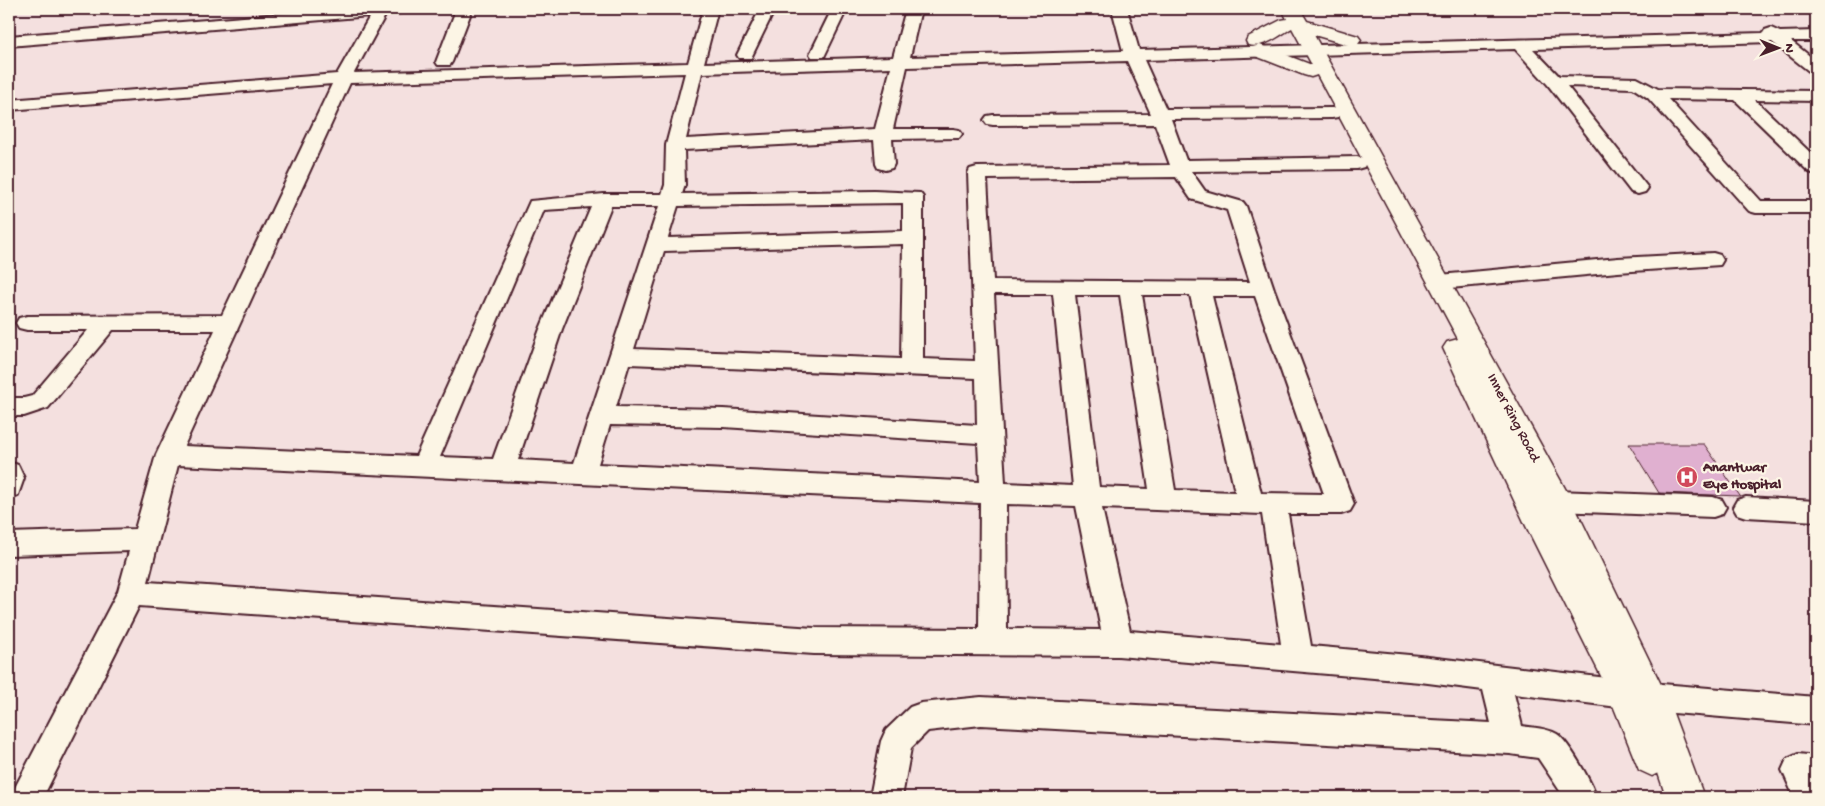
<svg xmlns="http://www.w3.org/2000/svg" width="1825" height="806" font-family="'Gochi Hand',sans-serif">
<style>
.building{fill:#e0b0d0;stroke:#4a1f2b}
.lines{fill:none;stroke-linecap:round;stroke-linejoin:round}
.minor-casing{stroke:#4a1f2b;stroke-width:4}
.highway-casing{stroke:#4a1f2b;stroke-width:3}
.minor{fill:#fcf5e5;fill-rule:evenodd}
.highway{fill:#fcf5e5;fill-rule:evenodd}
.labels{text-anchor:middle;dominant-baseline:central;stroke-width:4.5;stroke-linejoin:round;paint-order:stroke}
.street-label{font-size:15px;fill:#4a1f2b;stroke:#fcf5e5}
.poi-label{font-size:15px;font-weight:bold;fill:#4a1f2b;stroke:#fcf5e5;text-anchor:start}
</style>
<rect width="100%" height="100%" fill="#f4e0df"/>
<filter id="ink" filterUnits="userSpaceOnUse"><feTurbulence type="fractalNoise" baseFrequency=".02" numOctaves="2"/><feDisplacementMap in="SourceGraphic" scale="10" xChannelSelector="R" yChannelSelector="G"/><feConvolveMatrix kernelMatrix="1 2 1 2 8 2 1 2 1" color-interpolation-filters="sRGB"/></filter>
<g filter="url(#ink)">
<!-- building -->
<path class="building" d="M1629,444H1704L1740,496L1659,493Z"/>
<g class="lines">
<!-- minor casing -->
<g class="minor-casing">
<path id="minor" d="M341,9H421L418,12L386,14L354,73L688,63L703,9H718L704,63L893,57L906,9H921L910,57L1123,51L1112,9H1127L1139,50L1763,33L1765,30L1771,28L1780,32L1816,31V41H1791L1816,61V74L1810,72L1772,42L1533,49L1559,76L1637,78L1658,89L1816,91V101L1755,100L1816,158V174L1809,172L1735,100L1668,99L1761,201H1816V213H1756L1749,211L1648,98L1633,88L1567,86L1648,188L1645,192L1638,194L1631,192L1548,85L1515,49L1144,60L1166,109L1332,108L1338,109L1341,113L1338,117L1332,118L1171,119L1186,160L1357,157L1364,159L1366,163L1364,167L1357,169L1191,171L1205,191L1243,202L1246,206L1274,289L1354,504L1350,511L1341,514H1288L1311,646L1420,656L1650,683L1816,697V725L1650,711L1514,694L1522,726C1533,728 1547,728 1557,734C1568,741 1593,784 1596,797H1564L1538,758L1510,754L981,725L928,731L911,748L902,797H870L881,741L886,730L910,707L921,703L981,697L1491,723L1483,690L1420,682L1118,656L814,654L139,606L43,797H10L118,591L129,551L9,555V533L135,529L156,455L215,330H113L48,408L24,416H9V398H24L32,396L88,330H27L19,328L16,323L19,318L27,316L222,315L332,84L9,110V100L337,74L370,16L9,46V36ZM1127,61L1151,114L993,115L987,116L984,120L987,124L993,125L1155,124L1170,165L977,167L970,169L968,173L975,361L923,359V197L920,193L874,191L682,194L685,185L684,150L874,140L876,164L878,168L885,170L892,168L894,164L892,139L959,138L962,134L959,130L953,129H893L907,67ZM891,67L875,129L686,139L702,73ZM685,73L666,145L665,185L662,194H604L530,201L416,456L184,446L350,83ZM1176,177L1191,199L1227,210L1250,282L993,280L987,179ZM903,203V231L668,238L678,206ZM611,206H659L574,463L518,460L562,329ZM591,207L540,329L493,459L440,457L544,210ZM903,244L901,359L634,349L664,251ZM994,294H1053L1073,486L1005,483ZM1075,295H1120L1149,489L1099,487ZM1142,295H1190L1235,492L1175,490ZM1212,296H1255L1324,494L1261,493ZM629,364L976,378L977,425L723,409L616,407ZM610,425L723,427L978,443L980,482L598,464ZM178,465L980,503L979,629L814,628L148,582ZM1006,504L1076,506L1101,630L1007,629ZM1102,508L1262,514L1281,644L1130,631Z
M454,9H469L470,15L452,62L450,65H438L436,62L454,15Z
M760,9H775L751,58H739L737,55Z
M832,9H847L824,57H812L810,54Z
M1713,253L1720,255L1723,260L1720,265L1618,272L1440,289L1433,287L1429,282L1433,277L1440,275L1618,258Z
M9,462L18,465L24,478L18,495L9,498Z
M1557,491L1713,497L1722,500L1726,507L1722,514L1713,517L1557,511L1548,508L1544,501L1548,494Z
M1746,497L1816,501V521L1746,517L1737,514L1733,507L1737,500Z
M1798,754L1816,756V797H1794L1782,770L1787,759Z"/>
</g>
<!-- highway casing -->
<g class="highway-casing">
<path id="highway" d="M1282,9H1300L1307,21L1358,36L1361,40L1358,44L1352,46L1314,35L1572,501L1667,697L1704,797H1666L1658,773L1652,776L1639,770L1602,678L1526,526L1443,348L1447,342L1458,339L1317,75L1311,77L1304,75L1253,55L1251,51L1253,47L1260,45L1312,65L1292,28C1280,35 1263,49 1248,45L1246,41L1248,37L1281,20L1287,19Z"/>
</g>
<!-- minor -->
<use href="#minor" class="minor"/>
<!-- highway -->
<use href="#highway" class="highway"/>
</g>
</g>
<!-- icons -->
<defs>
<g id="hospital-disc" transform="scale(1.125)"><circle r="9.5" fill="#d1495b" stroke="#fcf5e5"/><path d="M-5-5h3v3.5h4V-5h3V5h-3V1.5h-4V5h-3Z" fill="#fff"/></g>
</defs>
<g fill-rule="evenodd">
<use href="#hospital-disc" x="1687" y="477"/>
</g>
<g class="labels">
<!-- street labels -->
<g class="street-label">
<text transform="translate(1513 418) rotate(62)">Inner Ring Road</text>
</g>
<!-- poi labels -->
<g class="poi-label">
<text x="1703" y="468">Anantwar<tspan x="1703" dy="17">Eye Hospital</tspan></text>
</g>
</g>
<!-- margin -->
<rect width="1825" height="806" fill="none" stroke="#fcf5e5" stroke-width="30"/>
<rect x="15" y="15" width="1795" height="776" fill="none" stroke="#4a1f2b" stroke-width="2" filter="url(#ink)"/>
<!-- north arrow -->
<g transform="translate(1778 48) rotate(91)" stroke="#fcf5e5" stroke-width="4" paint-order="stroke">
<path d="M0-4L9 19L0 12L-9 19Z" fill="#4a1f2b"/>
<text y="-8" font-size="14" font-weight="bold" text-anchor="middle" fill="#4a1f2b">N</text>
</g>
</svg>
